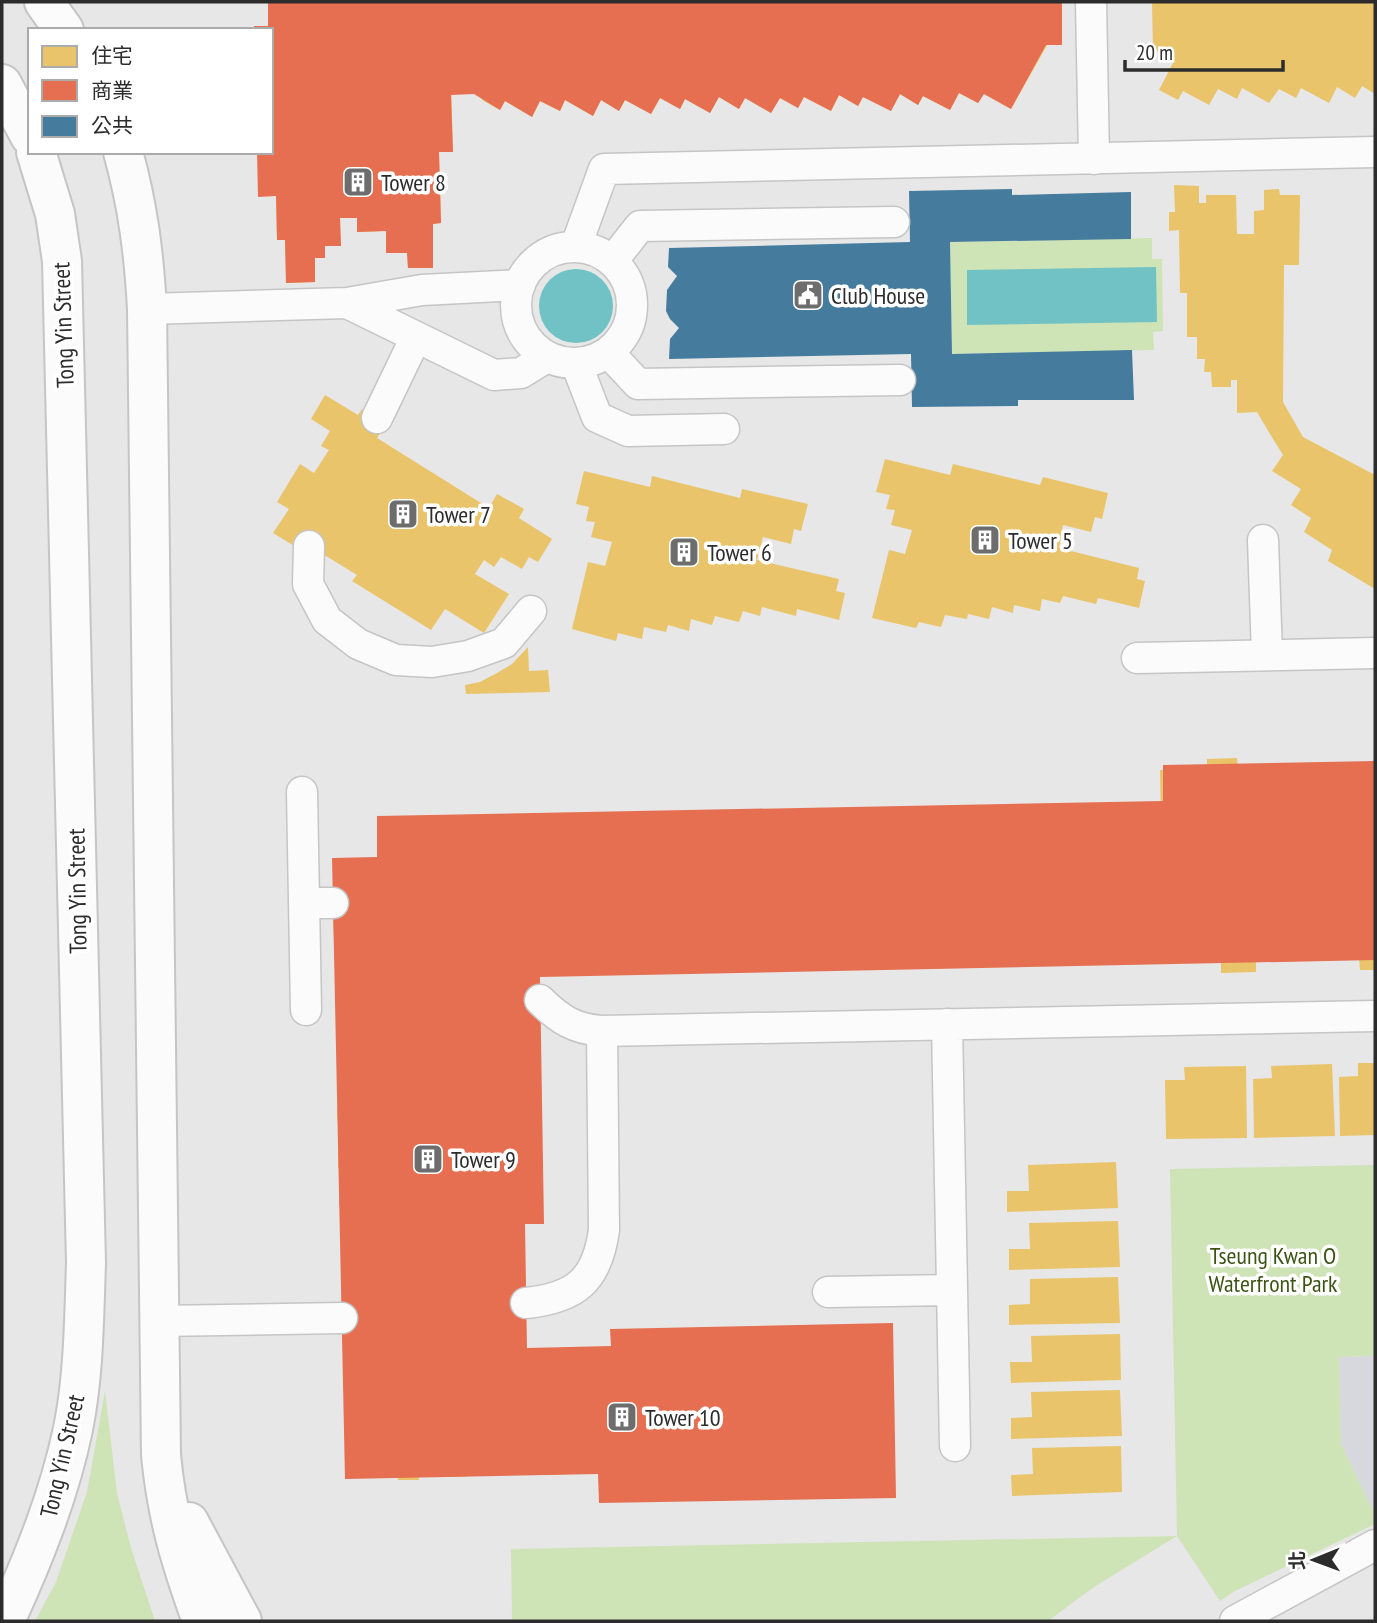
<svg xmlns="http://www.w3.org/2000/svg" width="1377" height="1623" font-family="'PT Sans Narrow','Noto Sans TC',sans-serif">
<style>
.built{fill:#d7d8dd}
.green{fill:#cee3b6}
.water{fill:#71c2c4}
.homes{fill:#e9c46a}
.shops{fill:#e76f51}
.public{fill:#457b9d}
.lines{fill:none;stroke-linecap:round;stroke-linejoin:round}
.service-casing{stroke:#c5c5c6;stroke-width:33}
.minor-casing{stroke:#c5c5c6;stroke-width:42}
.service{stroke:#fbfbfc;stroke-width:30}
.minor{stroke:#fbfbfc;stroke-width:38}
.labels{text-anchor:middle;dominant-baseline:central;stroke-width:7;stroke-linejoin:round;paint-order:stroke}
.poi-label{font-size:24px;fill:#2c2c2d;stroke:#fff;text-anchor:start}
.street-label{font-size:24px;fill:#2c2c2d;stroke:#fff}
.park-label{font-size:24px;fill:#3b5414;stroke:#fff}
</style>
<rect width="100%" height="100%" fill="#e7e7e8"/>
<!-- built -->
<path class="built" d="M1375,1356V1515L1341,1444L1339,1357Z"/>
<!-- green -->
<path class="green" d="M1152,238V259H1162L1163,331L1153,332L1154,350L952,354L950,242Z
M1375,1165V1356L1339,1357L1341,1444L1375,1515V1524L1235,1591L1220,1601L1177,1536L1094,1587L1048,1621H512L511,1549L1177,1536L1170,1169Z
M105,1391L117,1493L131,1548L155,1621H35L56,1582L87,1492Z"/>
<!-- water -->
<path class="water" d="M1156,267L1157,322L967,325V270Z
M539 306a37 37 0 1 1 74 0a37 37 0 1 1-74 0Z"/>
<!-- homes -->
<path class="homes" d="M1152,2H1375V94L1362,86L1355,98L1337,87L1329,103L1301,88L1296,98L1279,89L1269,103L1242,88L1237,99L1218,89L1209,105L1183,91L1178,100L1159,90L1174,61L1153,49Z
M1008,5L1055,31L1011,109L984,94L978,103L959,93L950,110L923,96L918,105L900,94L891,111L863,97L858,106L839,95L831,111L804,97L798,108L780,98L771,113L745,98L739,109L719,97L710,113L685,99L680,109L660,98L651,114L625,100L619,111L601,100L593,116L565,100L560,111L540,101L532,117L505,101L500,110L482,100L530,12L576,38L590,12L636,38L650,12L694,36L709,9L754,34L769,8L814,34L830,8L874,33L888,7L934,33L948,7L993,32Z
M451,82L453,152H439L441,223L433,224V268H408L407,253H386V231L357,232V218H340L341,246H325V258H315V282L286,283L285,240H277L275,152H271V91H312V102L349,101V93H375V116L405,115L404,98H412V83Z
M1174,185L1199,186V203H1206V195H1236L1237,234H1254V211L1264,210V190L1279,189L1280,195H1300L1299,265H1284L1283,402L1303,437L1375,475V589L1328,561L1332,550L1304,532L1311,518L1291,505L1301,489L1272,471L1283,455L1270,434L1257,412L1237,413V380H1231V387H1212L1211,372H1204L1205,359H1197V337H1187V293H1180L1179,230L1169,231V212H1175Z
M325,395L358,415L362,409L386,424L377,438L489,508L497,494L524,509L519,518L552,539L538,562L529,557L522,569L501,557L494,567L484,560L475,574L509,594L484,633L445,609L431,630L352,581L357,575L300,540L296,547L273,533L289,509L277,502L300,464L314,473L329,450L321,446L330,431L311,419Z
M885,459L950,475L953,464L1040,485L1043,477L1108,493L1102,519L1095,517L1091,532L1063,525L1059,548L1139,568L1137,579L1145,581L1139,608L1098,598L1096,604L1063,596L1060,603L1042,599L1040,611L1014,605L1013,613L992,607L989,619L968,614L967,619L945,615L941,627L919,622L916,628L872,618L889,550L905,554L912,530L891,525L895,510L886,509L890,495L876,492Z
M584,471L650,487L652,476L740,498L742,489L808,504L801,531L794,529L791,544L763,537L757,560L839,579L836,591L845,593L839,620L797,609L796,616L762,607L760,616L743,611L739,622L715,616L712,625L691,619L689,631L668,625L666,632L644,627L642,639L618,633L616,641L572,629L588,562L605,566L612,542L591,537L595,522L586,521L589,507L576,504Z
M528,647L529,671L548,670L550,692L466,694L465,685L480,682L497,673L512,664Z
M1237,758L1238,769L1285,768L1286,817L1269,818V831L1245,832V845L1265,844L1266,880H1275L1276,910L1338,909L1337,879H1346L1345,843H1365V829L1359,830L1355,814L1359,813L1357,807L1338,811L1331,779L1375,769V970H1360L1359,957L1256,959V972L1221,973V960L1169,961L1168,912L1199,911V884L1179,885L1178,838H1189V820H1161L1160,770L1207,769V759Z
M493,815L536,830L542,823L576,822L583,829L584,833H596L597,849L606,848V842H621V821H639V829L683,828V858H675L676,863L661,864V877L677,876V889L698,888V893L740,892V882H754V861H769V872H784L783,849L842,848V878H887V889L964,888L963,876L980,875L979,857L994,856V867H1010V841L1074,840V831L1091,830V839H1111V864H1115V872H1132L1133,891H1141L1142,930H1118V938L1101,939V931H1081V946H1072V955L1055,956V946L983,947V938L875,939L876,950L804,951V961H787V952H779V935L768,936V940H759V950L741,951L740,941L699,942L698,923L657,924L658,933H641L640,919H628V924L584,925V934H567L566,910H553L542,915L546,925L539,928L543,936L527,943L523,936L501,947L492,929L489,931L479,911L493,903L491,898L520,883L498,876L502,863L480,856L483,848L475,845L481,829L489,832Z
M452,862L464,889L460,892L463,897L451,902L454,910L438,918L440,921L421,930V949H437L436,945L477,943L478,956H496V964H507L508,986L496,987L498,1078H509L510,1099H498L499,1120H516V1127L529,1126V1151H517L518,1204H512L513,1220H501L502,1273L451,1274L450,1234H432L431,1191H436L435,1168L416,1169V1188H406L407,1223L381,1224L382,1250H346L345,1206H339V1187H345V1168H338V1150H344V1126H338L337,1109H344L342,1074L378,1073V1096L404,1095L405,1132L419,1131L418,1081H447L446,1040H459V1025H447L446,1009L409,1010L403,1004L385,1005L386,1019H378V1037H344L343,993H335V977L355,976V963H387V950L355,951L354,938H334L333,921L342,920L341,877L376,876V899L390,898L399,894L395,889L402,886L398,877L414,869L419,878Z
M1358,1063H1375V1135L1340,1136L1339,1077L1358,1076Z
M1332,1064L1335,1136L1254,1138L1253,1079L1272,1078L1271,1066Z
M1246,1066L1247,1138L1166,1139L1165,1080H1185L1184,1067Z
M1116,1162L1118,1208L1007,1212V1191H1029L1028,1165Z
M1118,1221L1120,1267L1009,1270V1249H1030L1029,1223Z
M1118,1277L1120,1323L1009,1325V1305L1030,1304V1279Z
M503,1283L504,1355H484V1388H499V1408H519V1379L535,1378L534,1360L587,1359V1351L606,1350L607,1358H636V1350L658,1349V1366H694L693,1341L734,1340L735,1407H744L745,1426H735V1442H724L725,1501H681L680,1484H673V1460L628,1461L629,1473H610V1461L569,1462V1474L550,1475V1462L465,1464V1477H448V1465H419V1480H398V1466L348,1467L347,1431H365V1421H377L376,1398H364V1390H354L353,1370H364L363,1336L397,1335L398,1360L411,1359L413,1399H423L422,1347H433V1324H452L451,1285Z
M1120,1334L1121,1380L1011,1383L1010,1362H1032L1031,1336Z
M1120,1390L1122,1436L1011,1439V1418L1032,1417L1031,1392Z
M1121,1446L1122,1492L1012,1496L1011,1475L1033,1474L1032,1448Z"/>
<!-- shops -->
<path class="shops" d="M268,2H1062V45H1046L1011,109L984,94L978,103L959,93L950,110L923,96L918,105L900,94L891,111L863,97L858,106L839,95L831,111L804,97L798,108L780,98L771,113L745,98L739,109L719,97L710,113L685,99L680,109L660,98L651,114L625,100L619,111L601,100L593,116L565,100L560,111L540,101L532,117L505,101L500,110L474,94L451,95L453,152H439L441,223L433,224V268H408L407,253H386V231L357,232V218H340L341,246H325V258H315V282L286,283L285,240H277L276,196L258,197L257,152H271V30H254V26H268Z
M1375,761V960L540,977L544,1224H525L527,1348L611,1346L610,1329L893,1323L896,1498L599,1503L598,1474L345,1479L332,858L377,857V816L1163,801V765Z"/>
<!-- public -->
<path class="public" d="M1012,189V195L1131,192V239L950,242L952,354L1132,350L1134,400H1018V406L912,407L911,354L669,359L670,339L679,328L670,319L666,311L667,290L677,276L668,267L669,248L910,242L909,191Z"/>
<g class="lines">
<!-- service casing -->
<g class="service-casing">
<path id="service" d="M1091,2L1094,159
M576,246L604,169L1375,152
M516 305a58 58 0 1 1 116 0a58 58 0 1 1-116 0Z
M613,260L640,226L894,222
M347,303L494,375L521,373L547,357
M147,309L347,303L422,290L520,285
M608,352L638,384L900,380
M576,363L597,417L628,431L724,429
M377,418L416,337
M1263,540L1267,655
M309,546L308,584L327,620L358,644L396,660L432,662L468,656L504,643L531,611
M1137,658L1375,653
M302,792L306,1010
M304,903H333
M540,1000C559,1019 574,1029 602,1031
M947,1024L955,1446
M828,1292L952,1290
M526,1303C575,1298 597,1281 604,1230L602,1031L1375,1016
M158,1321L342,1318
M1235,1621L1375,1545"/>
</g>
<!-- minor casing -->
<g class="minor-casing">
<path id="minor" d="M44,2L64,30
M2,84L30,136
M123,152C138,206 144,254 147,309L161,1455C167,1518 181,1563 202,1621
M189,1522L242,1621
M5,1621C33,1560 59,1496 73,1429C84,1375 84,1318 86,1263L62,261L55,214L36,152"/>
</g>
<!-- service -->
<use href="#service" class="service"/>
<!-- minor -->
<use href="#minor" class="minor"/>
</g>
<!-- icons -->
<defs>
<g id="building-square" transform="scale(1.575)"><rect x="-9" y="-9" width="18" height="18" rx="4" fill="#6d6d6e" stroke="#fff"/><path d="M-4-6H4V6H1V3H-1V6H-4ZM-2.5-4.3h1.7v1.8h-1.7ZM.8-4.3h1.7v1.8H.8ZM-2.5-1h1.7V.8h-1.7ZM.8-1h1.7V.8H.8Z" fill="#fff"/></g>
<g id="civic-square" transform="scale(1.575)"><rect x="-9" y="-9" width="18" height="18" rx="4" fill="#6d6d6e" stroke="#fff"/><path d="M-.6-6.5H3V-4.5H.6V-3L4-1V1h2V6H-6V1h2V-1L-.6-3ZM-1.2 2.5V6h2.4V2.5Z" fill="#fff"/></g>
</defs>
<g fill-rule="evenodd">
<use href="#building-square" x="358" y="182"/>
<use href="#civic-square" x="808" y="295"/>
<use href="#building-square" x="403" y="514"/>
<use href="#building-square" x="985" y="540"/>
<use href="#building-square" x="684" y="552"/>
<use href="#building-square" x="428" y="1159"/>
<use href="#building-square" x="622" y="1417"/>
</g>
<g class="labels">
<!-- poi labels -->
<g class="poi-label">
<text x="381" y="182">Tower 8</text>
<text x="831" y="295">Club House</text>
<text x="426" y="514">Tower 7</text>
<text x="1008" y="540">Tower 5</text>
<text x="707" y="552">Tower 6</text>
<text x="451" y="1159">Tower 9</text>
<text x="645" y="1417">Tower 10</text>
</g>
<!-- street labels -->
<g class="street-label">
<text transform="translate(63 325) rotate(-92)">Tong Yin Street</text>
<text transform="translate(77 891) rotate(-91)">Tong Yin Street</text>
<text transform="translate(62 1456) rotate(-77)">Tong Yin Street</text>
</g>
<!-- park labels -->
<g class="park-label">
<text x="1273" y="1255">Tseung Kwan O<tspan x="1273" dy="28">Waterfront Park</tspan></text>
</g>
</g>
<!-- border -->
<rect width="1377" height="1623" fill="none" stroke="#2c2c2d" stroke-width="7"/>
<!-- legend -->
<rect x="28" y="28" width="245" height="126" fill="#ffffff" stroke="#ababab" stroke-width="2"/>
<rect x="42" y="46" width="35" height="21" fill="#e9c46a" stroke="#ababab" stroke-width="2"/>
<text x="91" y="63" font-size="21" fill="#2c2c2d">住宅</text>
<rect x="42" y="80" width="35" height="21" fill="#e76f51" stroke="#ababab" stroke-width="2"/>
<text x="91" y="98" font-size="21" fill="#2c2c2d">商業</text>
<rect x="42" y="116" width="35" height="21" fill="#457b9d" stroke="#ababab" stroke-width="2"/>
<text x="91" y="133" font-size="21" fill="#2c2c2d">公共</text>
<!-- north arrow -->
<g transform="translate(1314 1560) rotate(269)" stroke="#ffffff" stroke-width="5" paint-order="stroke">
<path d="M0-5L12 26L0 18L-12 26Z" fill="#2c2c2d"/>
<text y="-10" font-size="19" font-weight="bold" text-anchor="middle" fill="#2c2c2d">北</text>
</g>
<!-- scale -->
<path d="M1125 60v10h158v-10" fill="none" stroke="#2c2c2d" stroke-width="3.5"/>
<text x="1136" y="60" font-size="21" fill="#2c2c2d" stroke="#ffffff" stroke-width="5" paint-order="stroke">20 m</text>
</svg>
